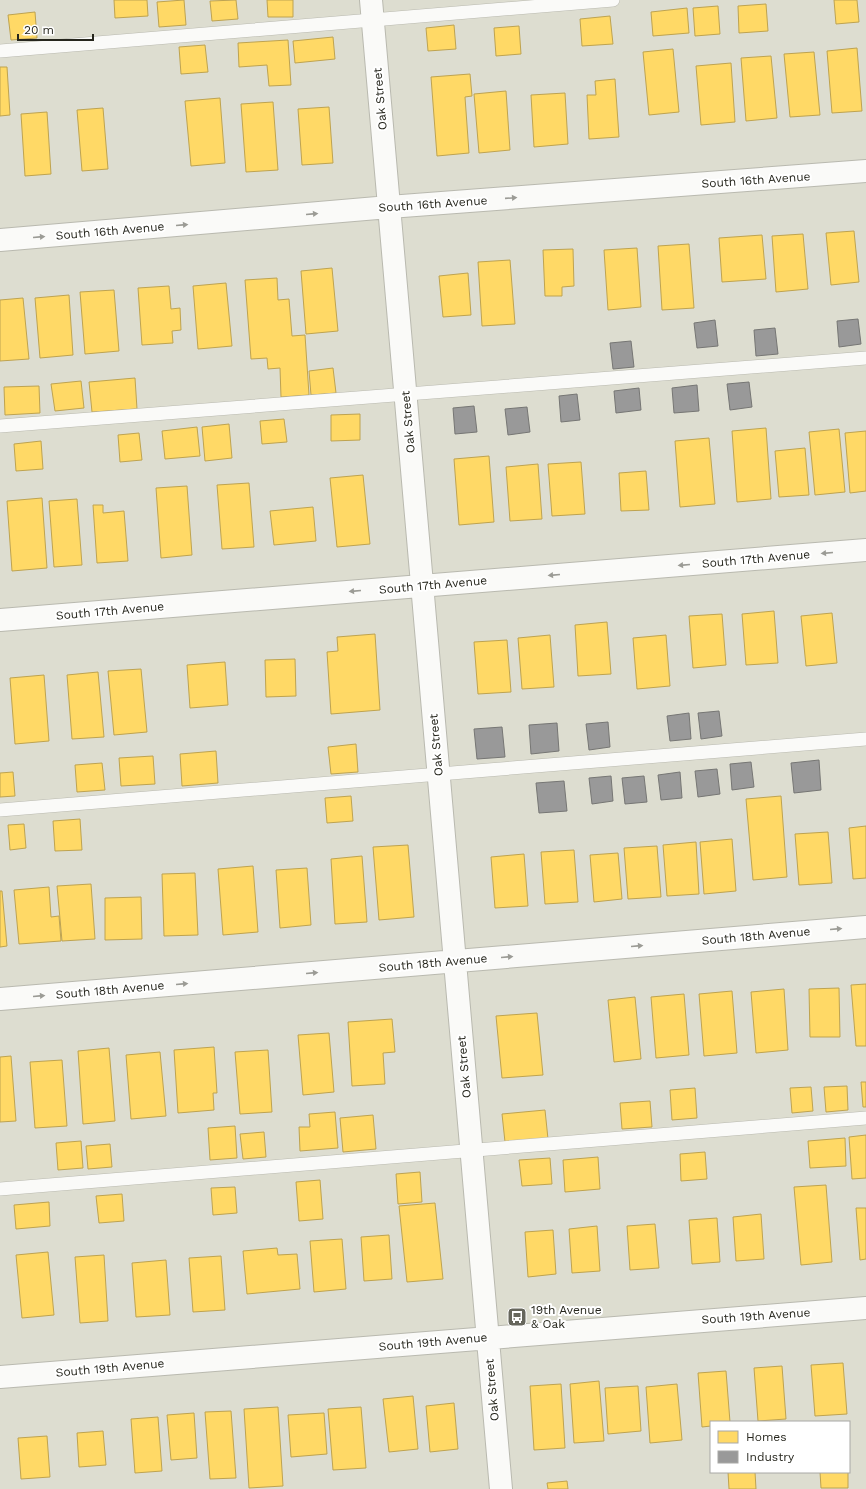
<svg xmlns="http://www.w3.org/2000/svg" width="866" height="1489" font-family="'Work Sans',sans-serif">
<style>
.homes{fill:#ffd966;stroke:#bea350}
.industry{fill:#999;stroke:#767674}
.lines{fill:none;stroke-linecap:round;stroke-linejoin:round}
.lane-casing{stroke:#b9b9af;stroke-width:14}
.street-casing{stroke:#b9b9af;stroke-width:24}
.lane{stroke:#fafaf8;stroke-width:13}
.street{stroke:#fafaf8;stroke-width:22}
.oneway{fill:#9b9b95}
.labels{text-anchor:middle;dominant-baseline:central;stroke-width:4;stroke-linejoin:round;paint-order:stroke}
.street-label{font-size:12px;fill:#26261d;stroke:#fff}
.poi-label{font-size:12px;fill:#26261d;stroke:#fff;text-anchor:start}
</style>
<rect width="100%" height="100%" fill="#ddddd0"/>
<!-- homes -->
<path class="homes" d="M114,0H147L148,16L115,18Z
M184,0L186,25L159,27L157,2Z
M236,0L238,19L212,21L210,1Z
M267,0H293V17H268Z
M834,0H857L859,22L836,24Z
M766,4L768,31L739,33L738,6Z
M718,6L720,34L695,36L693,8Z
M687,8L689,33L653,36L651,12Z
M35,12L37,38L11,40L8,15Z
M610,16L613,44L582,46L580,19Z
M454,25L456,49L428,51L426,28Z
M519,26L521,54L496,56L494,28Z
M333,37L335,59L295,63L293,41Z
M288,40L291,85L269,86L267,65L239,67L238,43Z
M205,45L208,72L181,74L179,47Z
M857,48L862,111L832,113L827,51Z
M673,49L679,112L649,115L643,52Z
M814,52L820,115L790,117L784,54Z
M771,56L777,118L746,121L741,58Z
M731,63L735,122L701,125L696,66Z
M0,67H7L10,115L0,116Z
M470,74L472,96L465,97L469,153L437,156L431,77Z
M615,79L619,137L589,139L587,95H596L595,81Z
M506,91L510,150L479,153L474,94Z
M565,93L568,144L534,147L531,95Z
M220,98L225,163L191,166L185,101Z
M273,102L278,170L246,172L241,104Z
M329,107L333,163L302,165L298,109Z
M103,108L108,169L82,171L77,110Z
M47,112L51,174L25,176L21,114Z
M854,231L859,282L831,285L826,233Z
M803,234L808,289L776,292L772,236Z
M762,235L766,279L722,282L719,238Z
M689,244L694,308L662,310L658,246Z
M637,248L641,307L608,310L604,250Z
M573,249L574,286L562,287V296H545L543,250Z
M510,260L515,324L482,326L478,262Z
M332,268L338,331L306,334L301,271Z
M468,273L471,315L443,317L439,276Z
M277,278L278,300L289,299L292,336L305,335L309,395L281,397L280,368L268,369L267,358L251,359L245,280Z
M226,283L232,346L198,349L193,286Z
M169,286L171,309L180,308L181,330L172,331L173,343L142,345L138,288Z
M114,290L119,351L85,354L80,292Z
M69,295L73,355L40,358L35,298Z
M23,298L29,359L0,361V300Z
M333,368L336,393L311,395L309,371Z
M135,378L137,409L92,412L89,382Z
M81,381L84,408L55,411L51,384Z
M39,386L40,413L5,415L4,387Z
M360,414V440L331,441V415Z
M284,419L287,442L262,444L260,421Z
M229,424L232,458L205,461L202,427Z
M197,427L200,456L165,459L162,431Z
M766,428L771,499L737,502L732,431Z
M839,429L845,492L815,495L809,432Z
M866,431V491L850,493L845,433Z
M139,433L142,460L120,462L118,435Z
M709,438L715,504L680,507L675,441Z
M41,441L43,469L16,471L14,444Z
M805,448L809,495L779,497L775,451Z
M489,456L494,522L459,525L454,459Z
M581,462L585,514L552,516L548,464Z
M538,464L542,519L510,521L506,467Z
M646,471L649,510L621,511L619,473Z
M363,475L370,544L337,547L330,478Z
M249,483L254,547L222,549L217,485Z
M187,486L192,555L161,558L156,488Z
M42,498L47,568L12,571L7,501Z
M77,499L82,565L54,567L49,501Z
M93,505H103V513L124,511L128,561L97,563Z
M313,507L316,541L274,545L270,511Z
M774,611L778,663L746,665L742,614Z
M832,613L837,663L806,666L801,616Z
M722,614L726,665L693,668L689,616Z
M607,622L611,674L578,676L575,625Z
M375,634L380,710L331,714L327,652L338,651L337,637Z
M550,635L554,687L522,689L518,638Z
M666,635L670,686L637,689L633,638Z
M507,640L511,692L478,694L474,642Z
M295,659L296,696L266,697L265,660Z
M225,662L228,705L190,708L187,665Z
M141,669L147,732L114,735L108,671Z
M98,672L104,737L72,739L67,675Z
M44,675L49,741L15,744L10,678Z
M356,744L358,772L331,774L328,747Z
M216,751L218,783L182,786L180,754Z
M153,756L155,784L121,786L119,758Z
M102,763L105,790L77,792L75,765Z
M13,772L15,796L0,797V773Z
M351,796L353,821L327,823L325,798Z
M781,796L787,877L753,880L746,799Z
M80,819L82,850L55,851L53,821Z
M24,824L26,848L10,850L8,825Z
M866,826V878L853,879L849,828Z
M828,832L832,883L799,885L795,834Z
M732,839L736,891L704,894L700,842Z
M696,842L699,894L667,896L663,845Z
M408,845L414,917L379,920L373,847Z
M657,846L661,897L628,899L624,848Z
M574,850L578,902L545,904L541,852Z
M618,853L622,899L594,902L590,855Z
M524,854L528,906L495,908L491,857Z
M362,856L367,922L335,924L331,859Z
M253,866L258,932L223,935L218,869Z
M307,868L311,925L280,928L276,870Z
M195,873L198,935L164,936L162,874Z
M91,884L95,939L62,941L57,886Z
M49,887L51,917L59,916L61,941L19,944L14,890Z
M0,891H2L7,946L0,947Z
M141,897L142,939L105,940V898Z
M866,984V1046H856L851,985Z
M839,988L840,1037H810L809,989Z
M784,989L788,1050L756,1053L751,992Z
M732,991L737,1053L704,1056L699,994Z
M684,994L689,1055L656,1058L651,997Z
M635,997L641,1059L614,1062L608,1000Z
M537,1013L543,1075L502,1078L496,1016Z
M392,1019L395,1052L383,1053L385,1084L352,1086L348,1022Z
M329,1033L334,1092L303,1095L298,1035Z
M214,1047L217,1093H213L214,1110L178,1113L174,1050Z
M109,1048L115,1121L83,1124L78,1051Z
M268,1050L272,1112L240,1114L235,1052Z
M160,1052L166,1116L131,1119L126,1055Z
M11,1056L16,1121L0,1122V1057Z
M62,1060L67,1126L35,1128L30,1062Z
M861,1082H866V1107H863Z
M847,1086L848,1110L826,1112L824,1087Z
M811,1087L813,1111L792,1113L790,1088Z
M695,1088L697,1118L672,1120L670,1090Z
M650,1101L652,1127L622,1129L620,1103Z
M545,1110L548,1139L505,1142L502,1114Z
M335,1112L338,1148L300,1151L299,1127H310L309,1114Z
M373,1115L376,1149L343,1152L340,1118Z
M235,1126L237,1158L210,1160L208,1128Z
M264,1132L266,1157L243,1159L240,1134Z
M866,1135V1178L852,1179L849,1137Z
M845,1138L846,1166L810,1168L808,1141Z
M81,1141L83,1168L58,1170L56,1143Z
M110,1144L112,1167L88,1169L86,1146Z
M705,1152L707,1179L681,1181L680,1154Z
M598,1157L600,1189L565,1192L563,1160Z
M550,1158L552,1184L522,1186L519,1160Z
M420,1172L422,1202L398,1204L396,1174Z
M320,1180L323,1219L299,1221L296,1182Z
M826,1185L832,1262L801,1265L794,1187Z
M235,1187L237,1213L213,1215L211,1188Z
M122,1194L124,1221L99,1223L96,1196Z
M49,1202L50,1226L16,1229L14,1205Z
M435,1203L443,1279L407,1282L399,1206Z
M856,1208H866V1259L860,1260Z
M761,1214L764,1259L736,1261L733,1217Z
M717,1218L720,1262L692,1264L689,1220Z
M655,1224L659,1268L630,1270L627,1226Z
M597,1226L600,1271L572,1273L569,1229Z
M553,1230L556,1274L528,1277L525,1232Z
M389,1235L392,1279L364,1281L361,1237Z
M342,1239L346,1289L314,1292L310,1241Z
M277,1248L278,1255L297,1254L300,1289L247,1294L243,1251Z
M48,1252L54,1315L22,1318L16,1255Z
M104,1255L108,1321L80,1323L75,1257Z
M221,1256L225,1310L193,1312L189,1258Z
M166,1260L170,1315L136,1317L132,1263Z
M843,1363L847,1414L815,1416L811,1365Z
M782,1366L786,1419L758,1421L754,1368Z
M726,1371L730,1422H711V1426L702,1427L698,1373Z
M599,1381L604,1441L574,1443L570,1384Z
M561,1384L565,1448L534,1450L530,1386Z
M677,1384L682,1440L650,1443L646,1387Z
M638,1386L641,1431L608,1434L605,1388Z
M413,1396L418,1449L389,1452L383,1399Z
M454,1403L458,1449L430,1452L426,1406Z
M278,1407L283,1486L249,1488L244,1409Z
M361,1407L366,1468L333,1470L328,1409Z
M231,1411L236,1478L210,1479L205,1412Z
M194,1413L197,1458L171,1460L167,1415Z
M324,1413L327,1454L291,1457L288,1415Z
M158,1417L162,1471L135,1473L131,1419Z
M103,1431L106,1465L79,1467L77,1433Z
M47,1436L50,1477L21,1479L18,1438Z
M728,1472H755L756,1489H729Z
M820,1472H848V1488H821Z
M567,1481L568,1489H548L547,1483Z"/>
<!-- industry -->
<path class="industry" d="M858,319L861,344L839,347L837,321Z
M715,320L718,346L697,348L694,323Z
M775,328L778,354L756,356L754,330Z
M631,341L634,367L613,369L610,343Z
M749,382L752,407L730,410L727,384Z
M697,385L699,411L674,413L672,388Z
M639,388L641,410L616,413L614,391Z
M577,394L580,420L561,422L559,396Z
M474,406L477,432L455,434L453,408Z
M527,407L530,432L508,435L505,409Z
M719,711L722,736L701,739L698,713Z
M689,713L691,739L670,741L667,716Z
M608,722L610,747L589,750L586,724Z
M557,723L559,751L531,754L529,725Z
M502,727L505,757L477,759L474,729Z
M819,760L821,790L794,793L791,763Z
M751,762L754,787L732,790L730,764Z
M717,769L720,794L698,797L695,771Z
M680,772L682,798L661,800L658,775Z
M611,776L613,801L592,804L589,778Z
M644,776L647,802L625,804L622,778Z
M564,781L567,811L539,813L536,783Z"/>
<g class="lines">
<!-- lane casing -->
<g class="lane-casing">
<path id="lane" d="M0,51L613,0
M0,426L866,358
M0,810L866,739
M0,1189L866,1118"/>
</g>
<!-- street casing -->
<g class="street-casing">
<path id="street" d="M371,0L501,1489
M0,240L389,207L866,171
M0,620L866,550
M0,999L866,927
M0,1377L866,1308"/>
</g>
<!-- lane -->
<use href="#lane" class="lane"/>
<!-- street -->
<use href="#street" class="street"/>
</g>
<!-- one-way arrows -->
<defs><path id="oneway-solid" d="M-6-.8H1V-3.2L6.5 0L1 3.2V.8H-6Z"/></defs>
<g class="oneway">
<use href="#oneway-solid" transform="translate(511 198) rotate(-4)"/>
<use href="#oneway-solid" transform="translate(312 214) rotate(-5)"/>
<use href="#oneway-solid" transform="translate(182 225) rotate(-5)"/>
<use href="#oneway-solid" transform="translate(39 237) rotate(-5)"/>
<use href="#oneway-solid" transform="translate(827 553) rotate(175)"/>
<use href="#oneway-solid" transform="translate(684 565) rotate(175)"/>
<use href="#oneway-solid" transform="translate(554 575) rotate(175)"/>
<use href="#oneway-solid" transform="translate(355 591) rotate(175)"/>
<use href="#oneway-solid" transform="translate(836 929) rotate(-5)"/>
<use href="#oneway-solid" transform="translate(637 946) rotate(-5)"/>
<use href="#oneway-solid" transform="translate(507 957) rotate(-5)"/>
<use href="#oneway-solid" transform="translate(312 973) rotate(-5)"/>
<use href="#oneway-solid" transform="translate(182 984) rotate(-5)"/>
<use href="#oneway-solid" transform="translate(39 996) rotate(-5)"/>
</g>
<!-- icons -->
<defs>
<g id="bus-square" transform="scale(1)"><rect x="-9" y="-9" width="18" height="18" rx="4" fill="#66665c" stroke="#fff"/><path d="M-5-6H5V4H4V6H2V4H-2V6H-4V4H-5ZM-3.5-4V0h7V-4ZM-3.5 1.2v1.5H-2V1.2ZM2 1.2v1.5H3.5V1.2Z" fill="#fff"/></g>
</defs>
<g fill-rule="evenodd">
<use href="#bus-square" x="517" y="1317"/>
</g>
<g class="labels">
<!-- street labels -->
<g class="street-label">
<text transform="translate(380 99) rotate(-95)">Oak Street</text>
<text transform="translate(756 180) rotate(-4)">South 16th Avenue</text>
<text transform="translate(433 204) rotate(-4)">South 16th Avenue</text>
<text transform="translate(110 231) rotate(-5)">South 16th Avenue</text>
<text transform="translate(408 422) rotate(-95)">Oak Street</text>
<text transform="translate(756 559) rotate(-5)">South 17th Avenue</text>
<text transform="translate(433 585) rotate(-5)">South 17th Avenue</text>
<text transform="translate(110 611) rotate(-5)">South 17th Avenue</text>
<text transform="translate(436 745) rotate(-95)">Oak Street</text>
<text transform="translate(756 936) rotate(-5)">South 18th Avenue</text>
<text transform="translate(433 963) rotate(-5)">South 18th Avenue</text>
<text transform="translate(110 990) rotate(-5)">South 18th Avenue</text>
<text transform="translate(464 1067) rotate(-95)">Oak Street</text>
<text transform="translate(756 1316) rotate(-4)">South 19th Avenue</text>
<text transform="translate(433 1342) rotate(-5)">South 19th Avenue</text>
<text transform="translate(110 1368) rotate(-5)">South 19th Avenue</text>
<text transform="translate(492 1390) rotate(-95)">Oak Street</text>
</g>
<!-- poi labels -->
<g class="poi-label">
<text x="531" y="1310">19th Avenue<tspan x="531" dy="14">&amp; Oak</tspan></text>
</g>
</g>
<!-- legend -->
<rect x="710" y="1421" width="140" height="52" fill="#ffffff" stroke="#a8a8a5"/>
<rect x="718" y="1431" width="20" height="12" fill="#ffd966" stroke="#a8a8a5"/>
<text x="746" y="1441" font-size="12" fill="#26261d">Homes</text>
<rect x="718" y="1451" width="20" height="12" fill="#999999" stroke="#a8a8a5"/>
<text x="746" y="1461" font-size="12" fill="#26261d">Industry</text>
<!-- scale -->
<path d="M18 34v6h75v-6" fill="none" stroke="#26261d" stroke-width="2"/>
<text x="24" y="34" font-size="12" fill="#26261d" stroke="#ffffff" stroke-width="3" paint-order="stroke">20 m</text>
</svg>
